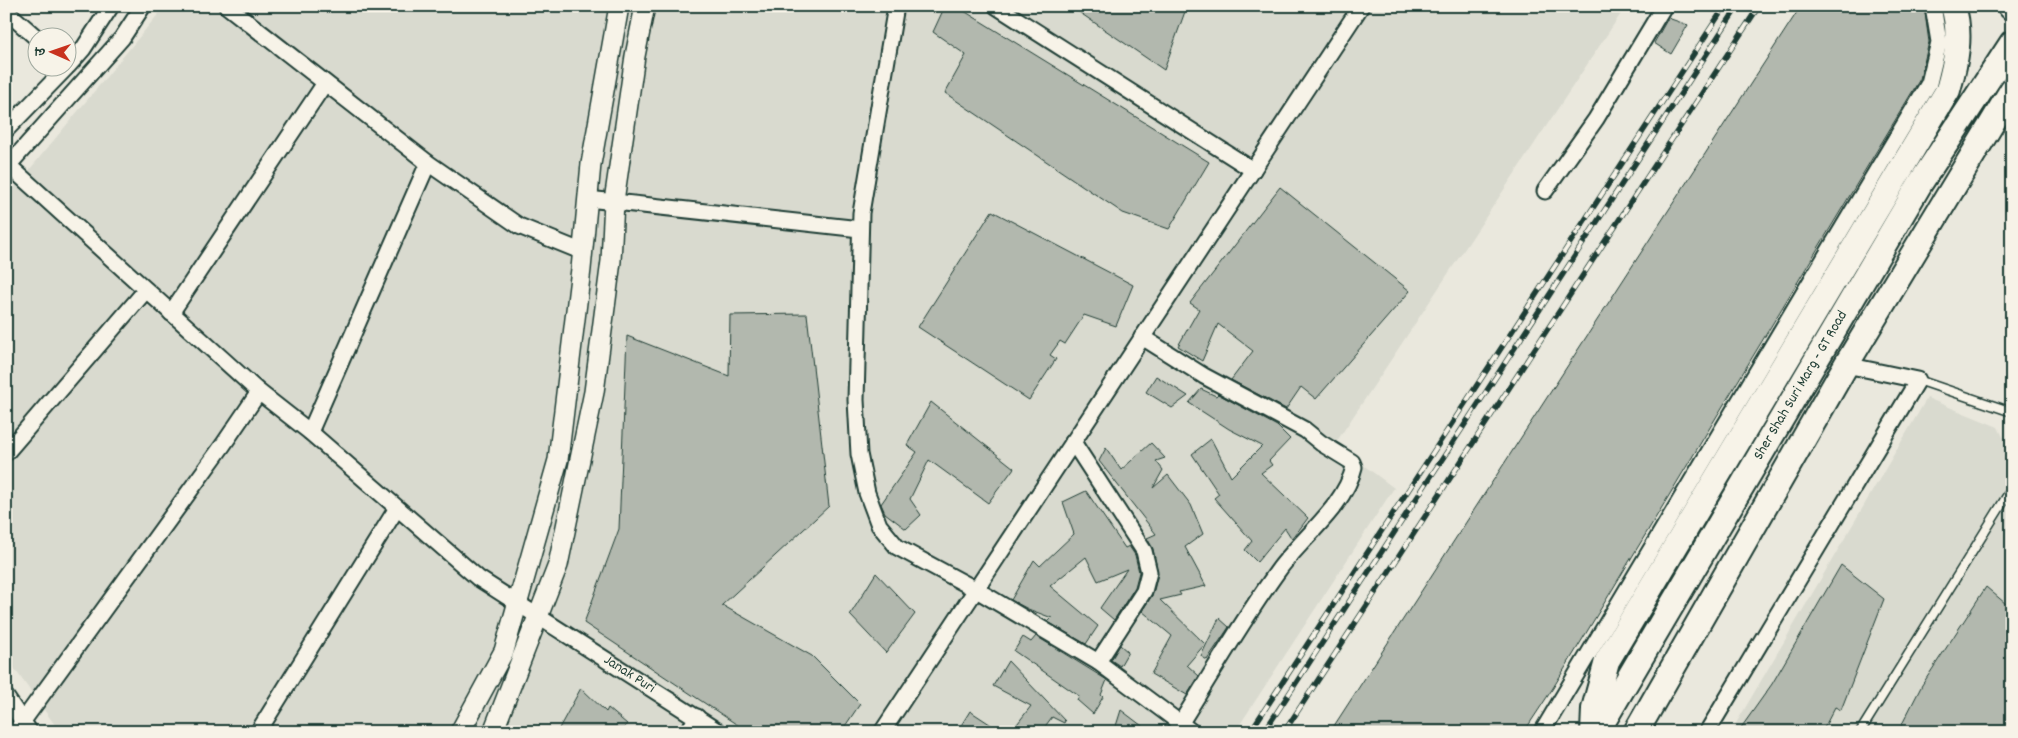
<svg xmlns="http://www.w3.org/2000/svg" width="2018" height="738" font-family="Dekko,'Playpen Sans Deva',sans-serif">
<style>
.built{fill:#d9dacf}
.building{fill:#b2b8ae;stroke:#1f3d34}
.lines{fill:none;stroke-linecap:round;stroke-linejoin:round}
.service-casing{stroke:#1f3d34;stroke-width:11}
.minor-casing{stroke:#1f3d34;stroke-width:19}
.tertiary-casing{stroke:#1f3d34;stroke-width:22}
.primary-casing{stroke:#1f3d34;stroke-width:28}
.service{stroke:#f7f3e8;stroke-width:8}
.minor{stroke:#f7f3e8;stroke-width:15}
.tertiary{stroke:#f7f3e8;stroke-width:19}
.primary{stroke:#f7f3e8;stroke-width:24}
.rail-casing{stroke:#1f3d34;stroke-width:5.5}
.rail{stroke:#f7f3e8;stroke-width:4;stroke-dasharray:11;stroke-linecap:butt}
.labels{text-anchor:middle;dominant-baseline:central;stroke-width:4.5;stroke-linejoin:round;paint-order:stroke}
.street-label{font-size:15px;fill:#1f3d34;stroke:#f7f3e8}
</style>
<rect width="100%" height="100%" fill="#eae8dd"/>
<filter id="ink" filterUnits="userSpaceOnUse"><feTurbulence type="fractalNoise" baseFrequency=".02" numOctaves="2"/><feDisplacementMap in="SourceGraphic" scale="10" xChannelSelector="R" yChannelSelector="G"/><feConvolveMatrix kernelMatrix="1 2 1 2 8 2 1 2 1" color-interpolation-filters="sRGB"/></filter>
<g filter="url(#ink)">
<!-- built -->
<path class="built" d="M165,6H1626L1335,444L1394,488L1235,732H60L6,657V198Z
M1927,398L1998,427L2012,455V732H1731Z"/>
<!-- building -->
<path class="building" d="M945,6H956L1209,162L1169,229L1123,213L945,93L966,55L933,32Z
M1070,6H1187L1164,70Z
M1801,6H1924L1929,42L1920,79L1553,688L1524,732H1330Z
M1668,18L1688,25L1671,54L1654,43Z
M1280,187L1410,291L1316,399L1301,387L1286,409L1231,380L1253,351L1218,324L1202,361L1178,346L1199,309L1190,303Z
M992,211L1133,285L1116,326L1084,315L1065,344L1060,341L1050,355L1056,359L1029,400L918,327Z
M807,314L829,506L722,605L812,656L860,704L841,732H748L584,623L619,529L627,336L729,376L730,315Z
M1156,376L1188,396L1172,408L1146,392Z
M1201,389L1216,396L1218,394L1277,426L1290,439L1269,461L1272,465L1261,473L1308,518L1292,539L1285,528L1257,562L1245,550L1252,541L1214,498L1219,494L1192,454L1211,439L1231,477L1262,446L1229,429L1189,403Z
M931,402L1014,468L988,503L929,460L910,499L921,515L906,529L885,513L881,504L917,452L907,445Z
M1151,443L1165,458L1156,461L1163,470L1153,488L1168,475L1191,505L1203,534L1185,547L1206,586L1179,592L1181,595L1160,600L1205,644L1187,665L1199,676L1187,695L1151,674L1172,636L1142,611L1153,594L1158,574L1153,549L1147,538L1156,534L1099,461L1106,448L1121,470Z
M1086,491L1125,548L1129,546L1135,555L1139,572L1135,587L1114,620L1100,608L1127,569L1098,581L1086,557L1050,586L1098,626L1086,644L1048,622L1052,618L1028,609L1011,600L1034,560L1040,566L1074,534L1063,502Z
M1841,565L1884,599L1841,710L1835,707L1822,732H1738L1772,684Z
M876,573L915,614L886,653L850,615Z
M1986,587L2012,609V732H1898L1922,685Z
M1219,618L1229,627L1207,660L1201,656Z
M1036,636L1107,680L1101,695L1103,697L1093,714L1077,700L1079,696L1014,651L1023,637L1031,642Z
M1120,645L1128,652L1120,666L1111,660Z
M1008,661L1065,721L1064,723L1052,717L1041,732H1011L1031,706L993,686Z
M581,688L606,712L608,708L627,724L621,732H557Z
M1121,710L1150,732H1123L1116,726Z
M970,711L1002,732H957Z"/>
<g class="lines">
<!-- service casing -->
<g class="service-casing">
<path id="service" d="M1918,380L2012,412
M1860,732L2012,488"/>
</g>
<!-- minor casing -->
<g class="minor-casing">
<g id="minor">
<path d="M227,6L428,163L519,226L583,252"/>
<path d="M896,6L861,213L856,400L859,454L867,493L879,525L897,547L975,589L1098,662L1192,732"/>
<path d="M996,6L1253,170"/>
<path d="M6,11L38,39"/>
<path d="M68,66L83,49L111,6"/>
<path d="M6,130L66,68"/>
<path id="s1" d="M6,163L259,392L310,432L478,578L719,732"/>
<path d="M6,168L122,38L143,6"/>
<path d="M1545,191L1596,119L1664,6"/>
<path d="M588,199L860,229"/>
<path d="M171,313L325,83"/>
<path d="M1142,337L1204,376L1305,430L1321,443L1352,462L1354,467C1345,506 1303,537 1280,568C1242,620 1210,677 1175,732"/>
<path d="M310,432L428,163"/>
<path d="M1073,442L1144,551L1149,572L1144,591L1098,662"/>
<path d="M6,453L146,290"/>
<path d="M6,697L30,732"/>
<path d="M15,732L223,445L259,392"/>
<path d="M258,732L397,508"/>
<path d="M688,732L697,717"/>
<path d="M882,732L1361,6"/>
<path d="M1542,732L1929,83L1939,42L1933,6"/>
<path d="M1707,732L1918,380L1846,365"/>
</g>
</g>
<!-- tertiary casing -->
<g class="tertiary-casing">
<path id="tertiary" d="M460,732L504,651L558,460L581,269L591,164L619,6
M493,732L558,565L594,392L611,261L614,201L635,56L645,6"/>
</g>
<!-- primary casing -->
<g class="primary-casing">
<g id="primary">
<path d="M2010,6L2012,8"/>
<path d="M1593,732L1594,709L1607,661L1948,90C1956,62 1962,34 1953,6"/>
<path id="s2" d="M1597,732L1921,182L2012,43"/>
<path d="M1636,732L1846,365L2012,90"/>
</g>
</g>
<!-- service -->
<use href="#service" class="service"/>
<!-- minor -->
<use href="#minor" class="minor"/>
<!-- tertiary -->
<use href="#tertiary" class="tertiary"/>
<!-- primary -->
<use href="#primary" class="primary"/>
<!-- rail casing -->
<g class="rail-casing">
<path id="rail" d="M1250,732L1725,6
M1264,732L1738,6
M1284,732L1759,6"/>
</g>
<!-- rail -->
<use href="#rail" class="rail"/>
</g>
</g>
<g class="labels">
<!-- street labels -->
<g class="street-label">
<text stroke="none"><textPath href="#s2" startOffset="402">Sher Shah Suri Marg - GT Road</textPath></text>
<text stroke="none"><textPath href="#s1" startOffset="808">Janak Puri</textPath></text>
</g>
</g>
<!-- margin -->
<rect width="2018" height="738" fill="none" stroke="#f7f3e8" stroke-width="25"/>
<rect x="12" y="12" width="1993" height="713" fill="none" stroke="#1f3d34" stroke-width="2" filter="url(#ink)"/>
<!-- north arrow -->
<g transform="translate(52 52) rotate(272)"><circle r="24" fill="#f7f3e8" stroke="#a1aaa0"/>
<path d="M0-4L9 19L0 12L-9 19Z" fill="#c8321e"/>
<text y="-8" font-size="14" font-weight="bold" text-anchor="middle" fill="#1f3d34">उ</text>
</g>
</svg>
